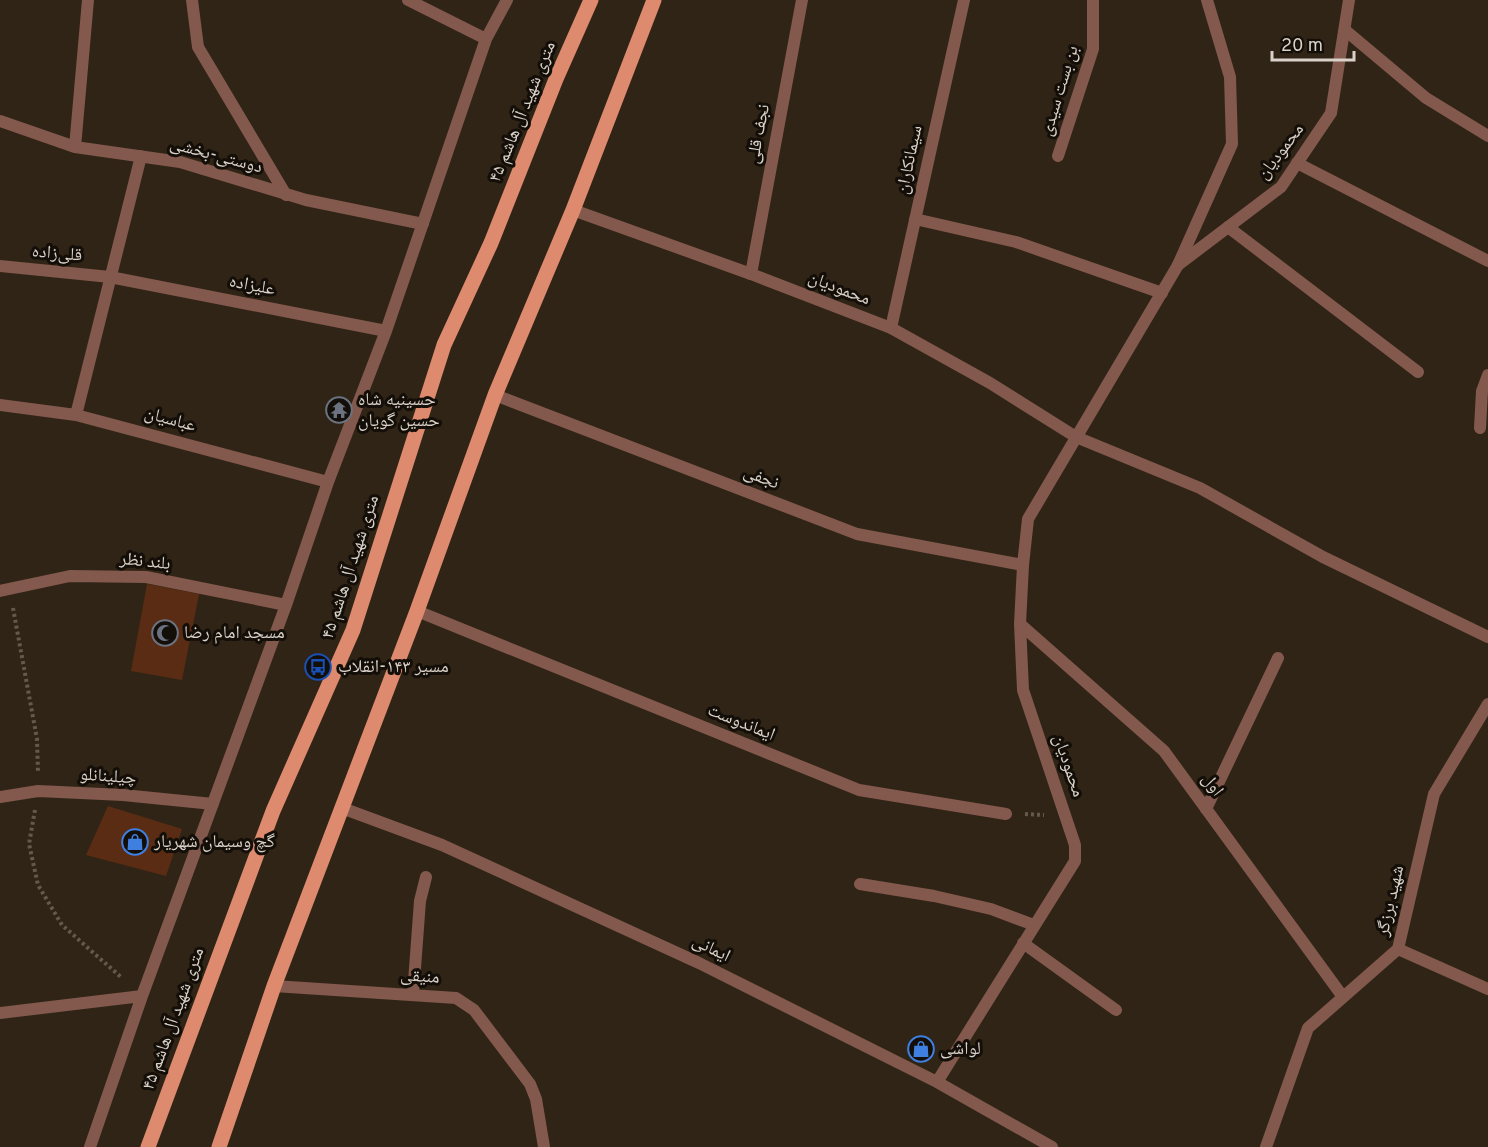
<svg xmlns="http://www.w3.org/2000/svg" width="1488" height="1147" font-family="Overpass,'Noto Naskh Arabic',sans-serif">
<style>
.building{fill:#5b2c14}
.lines{fill:none;stroke-linecap:round;stroke-linejoin:round}
.path{stroke:#64594d;stroke-width:4;stroke-dasharray:3 3;stroke-linecap:butt}
.service{stroke:#82594c;stroke-width:12}
.minor{stroke:#82594c;stroke-width:12}
.primary{stroke:#dd8a6f;stroke-width:15}
.labels{text-anchor:middle;dominant-baseline:central;stroke-width:6;stroke-linejoin:round;paint-order:stroke}
.street-label{font-size:18px;fill:#dad2c9;stroke:#130e08}
.poi-label{font-size:18px;fill:#dad2c9;stroke:#130e08;text-anchor:start}
</style>
<rect width="100%" height="100%" fill="#302416"/>
<!-- building -->
<path class="building" d="M147,584L199,594L182,680L131,671Z
M108,806L182,829L166,876L86,855Z"/>
<g class="lines">
<!-- path -->
<path class="path" d="M13,608L37,739L38,773
M35,810L29,844L38,885L62,925L122,978
M1025,814L1044,815"/>
<!-- service -->
<path class="service" d="M192,0L198,47L286,195
M964,0L891,328L990,383L1076,437L1200,488L1323,557L1488,637
M1345,30L1426,98L1488,136
M1058,156L1093,49V0
M1297,163L1488,261
M915,219L1016,242L1162,293
M1228,227L1418,372
M1178,265L1232,144L1230,77L1207,0
M751,274L802,0
M495,395L857,534L1023,565
M1480,428L1482,391L1488,375
M1206,809L1278,658
M1398,949L1488,989"/>
<!-- minor -->
<path class="minor" d="M408,0L486,39
M0,121L75,147L180,162L306,200L423,224
M75,147L88,0
M573,210L751,274L891,328
M0,266L110,277L386,331
M0,405L76,415L328,482
M76,415L141,156
M0,591L70,576L146,577L286,605
M417,611L859,790L1006,814
M1020,624L1164,751L1343,997
M0,797L38,791L123,795L213,804
M342,808L442,845L699,963L937,1082L1052,1147
M860,884L934,896L991,909L1034,925
M1023,943L1116,1010
M274,986L456,998L474,1010L530,1084L536,1099L544,1147
M413,995L420,901L426,877
M0,1013L142,996
M937,1082L1075,861V845L1023,690L1020,624L1023,565L1028,519L1178,265L1281,187L1331,113L1349,0
M90,1147L142,996L286,605L328,482L386,331L486,39L507,0
M1266,1147L1308,1028L1398,949L1434,794L1488,704"/>
<!-- primary -->
<path class="primary" d="M148,1147L273,811L353,630L444,345L491,243L556,79L591,0
M219,1147L274,986L417,611L495,395L573,210L654,0"/>
</g>
<!-- icons -->
<defs>
<g id="temple-ring" transform="scale(1.35)"><circle r="9.5" fill="#130e08" stroke="#6b7280" stroke-width="1.5"/><path d="M0-6L5-2H3V0L6.5 2.5H4V6H1.5V3h-3V6H-4V2.5H-6.5L-3 0V-2H-5Z" fill="#6b7280"/></g>
<g id="mosque-ring" transform="scale(1.35)"><circle r="9.5" fill="#130e08" stroke="#6b7280" stroke-width="1.5"/><path d="M3.5-4.9A6 6 0 1 0 3.5 4.9A5 5 0 1 1 3.5-4.9Z" fill="#6b7280"/></g>
<g id="bus-ring" transform="scale(1.35)"><circle r="9.5" fill="#130e08" stroke="#1a4fb4" stroke-width="1.5"/><path d="M-5-6H5V4H4V6H2V4H-2V6H-4V4H-5ZM-3.5-4V0h7V-4ZM-3.5 1.2v1.5H-2V1.2ZM2 1.2v1.5H3.5V1.2Z" fill="#1a4fb4"/></g>
<g id="shop-ring" transform="scale(1.35)"><circle r="9.5" fill="#130e08" stroke="#3f7fe0" stroke-width="1.5"/><path d="M-5-2.5h2.3a2.7 3.5 0 0 1 5.4 0H5L5.5 6h-11ZM-1.5-2.5h3a1.5 2.3 0 0 0-3 0Z" fill="#3f7fe0"/></g>
</defs>
<g fill-rule="evenodd">
<use href="#temple-ring" x="339" y="410"/>
<use href="#mosque-ring" x="165" y="633"/>
<use href="#bus-ring" x="318" y="667"/>
<use href="#shop-ring" x="135" y="842"/>
<use href="#shop-ring" x="921" y="1049"/>
</g>
<g class="labels">
<!-- street labels -->
<g class="street-label">
<text transform="translate(1060 91) rotate(-73)">بن بست سیدی</text>
<text transform="translate(523 112) rotate(-68)">۴۵ متری شهید آل هاشم</text>
<text transform="translate(759 134) rotate(-79)">نجف قلی</text>
<text transform="translate(1281 152) rotate(-53)">محمودیان</text>
<text transform="translate(216 156) rotate(15)">دوستی-بخشی</text>
<text transform="translate(910 160) rotate(-78)">سیمانکاران</text>
<text transform="translate(57 254) rotate(5)">قلی‌زاده</text>
<text transform="translate(252 286) rotate(11)">علیزاده</text>
<text transform="translate(839 289) rotate(21)">محمودیان</text>
<text transform="translate(170 420) rotate(15)">عباسیان</text>
<text transform="translate(761 478) rotate(21)">نجفی</text>
<text transform="translate(145 562) rotate(6)">بلند نظر</text>
<text transform="translate(351 567) rotate(-72)">۴۵ متری شهید آل هاشم</text>
<text transform="translate(741 723) rotate(22)">ایماندوست</text>
<text transform="translate(1068 766) rotate(71)">محمودیان</text>
<text transform="translate(108 777) rotate(4)">چیلینانلو</text>
<text transform="translate(1212 785) rotate(54)">اول</text>
<text transform="translate(1391 901) rotate(-77)">شهید برزگر</text>
<text transform="translate(711 949) rotate(26)">ایمانی</text>
<text transform="translate(420 977) rotate(4)">منیقی</text>
<text transform="translate(174 1019) rotate(-70)">۴۵ متری شهید آل هاشم</text>
</g>
<!-- poi labels -->
<g class="poi-label">
<text x="358" y="400">حسینیه شاه<tspan x="358" dy="21">حسین گویان</tspan></text>
<text x="184" y="633">مسجد امام رضا</text>
<text x="338" y="667">مسیر ۱۴۳-انقلاب</text>
<text x="154" y="842">گچ وسیمان شهریار</text>
<text x="940" y="1049">لواشی</text>
</g>
</g>
<!-- scale -->
<path d="M1272 51v9h82v-9" fill="none" stroke="#dad2c9" stroke-width="3"/>
<text x="1281" y="51" font-size="18" fill="#dad2c9" stroke="#130e08" stroke-width="4.5" paint-order="stroke">20 m</text>
</svg>
